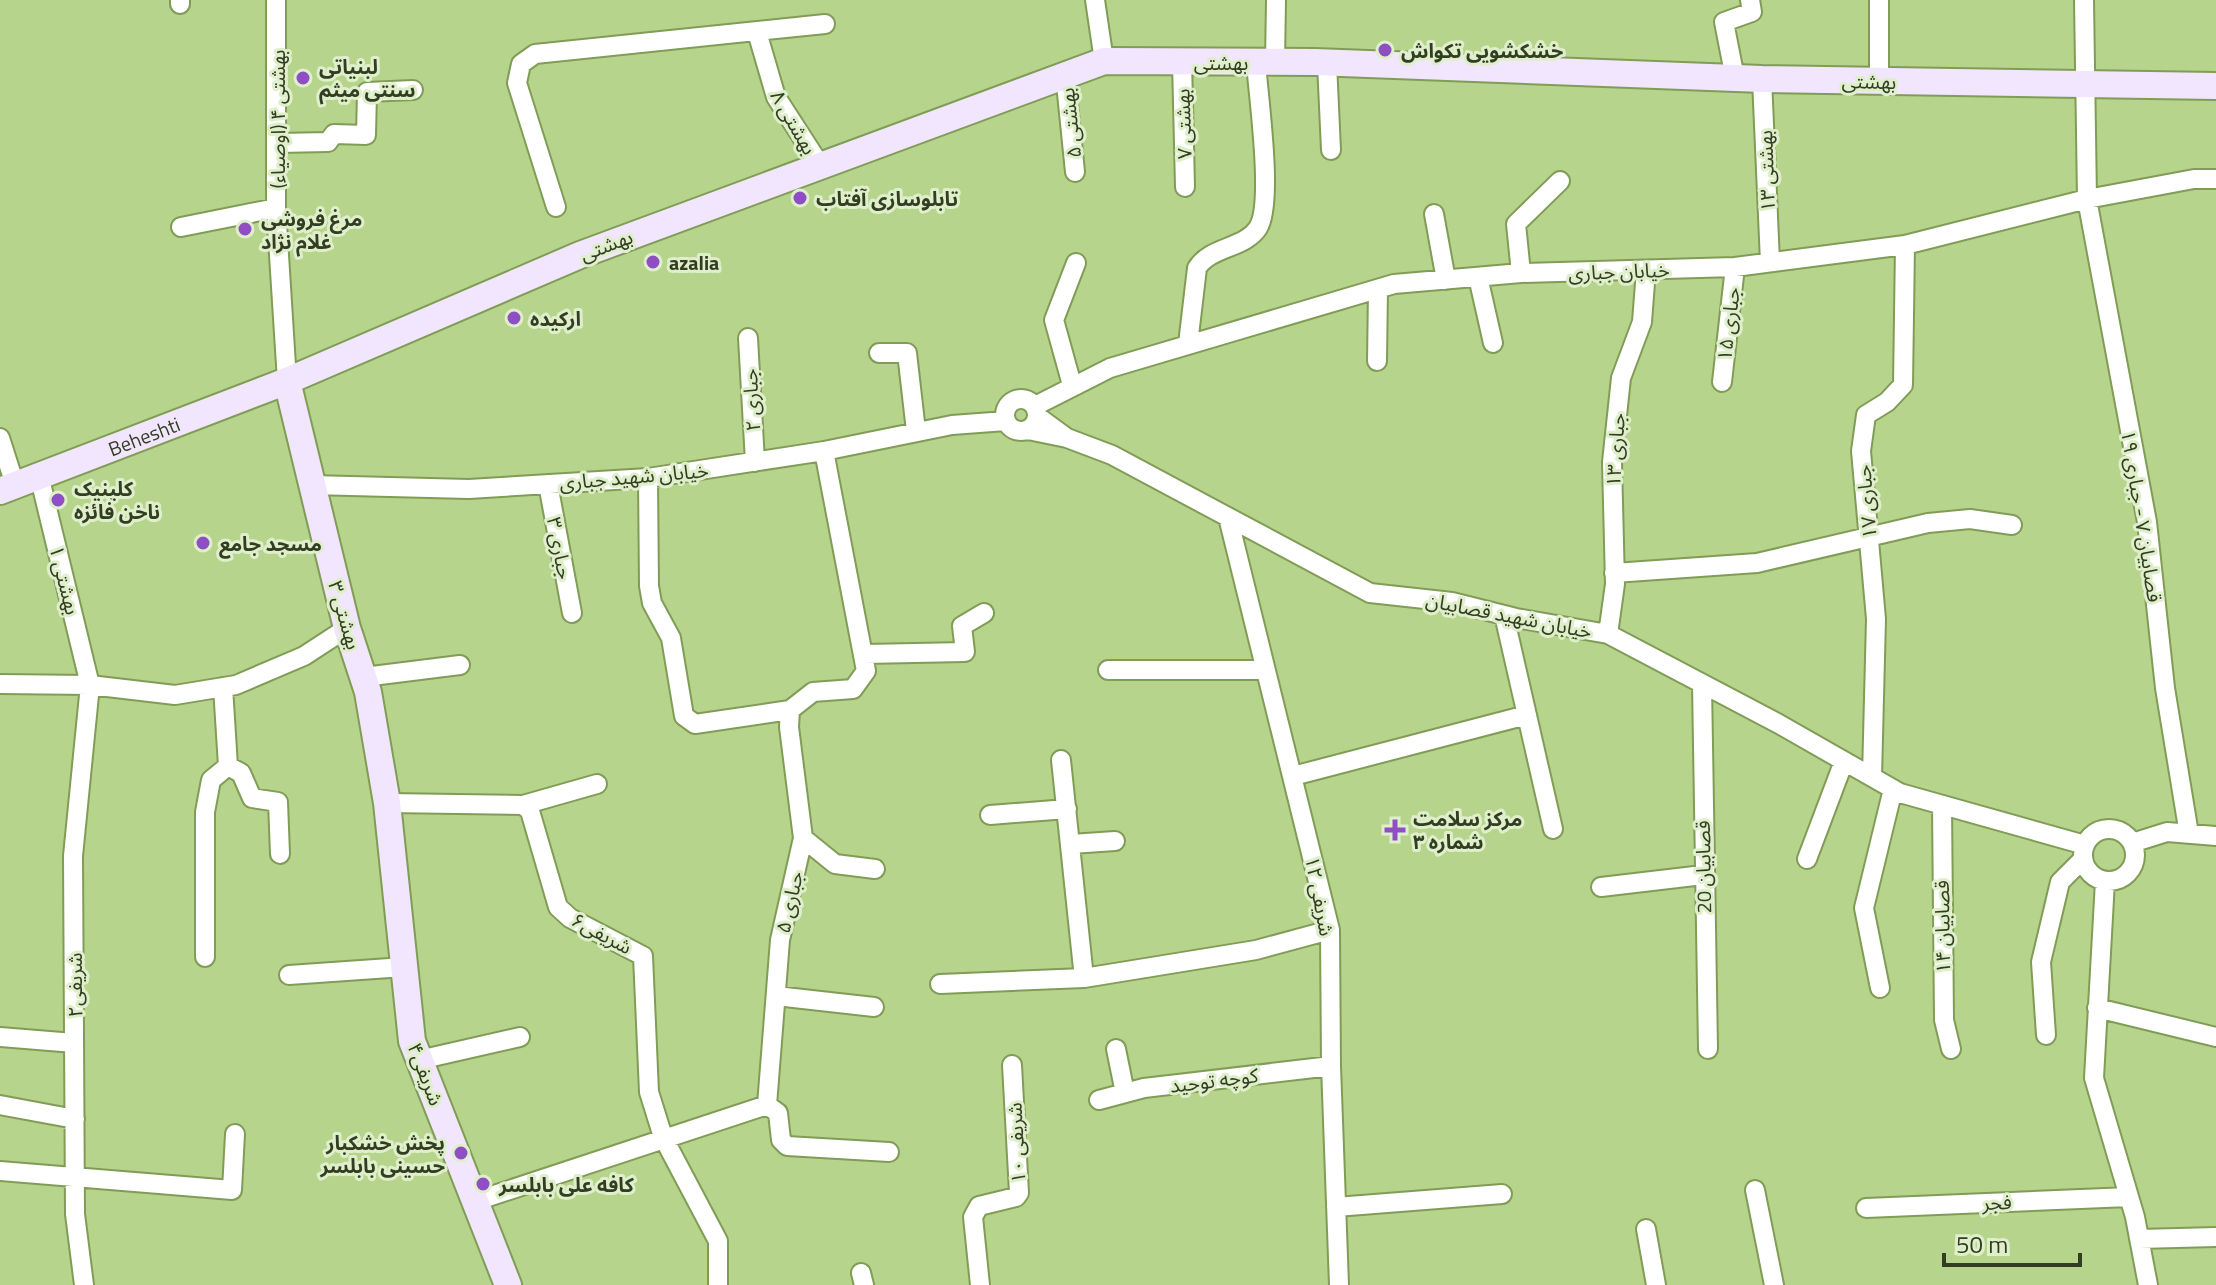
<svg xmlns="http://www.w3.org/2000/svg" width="2216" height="1285" font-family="'Titillium Web','Noto Sans Arabic',sans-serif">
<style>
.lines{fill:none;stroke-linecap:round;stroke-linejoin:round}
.street-casing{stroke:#809c56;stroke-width:22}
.secondary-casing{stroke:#809c56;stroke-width:30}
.street{stroke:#fff;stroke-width:18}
.secondary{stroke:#f2e6ff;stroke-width:26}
.poi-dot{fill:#8f4ec4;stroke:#dfefcb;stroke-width:3}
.labels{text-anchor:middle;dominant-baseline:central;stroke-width:6;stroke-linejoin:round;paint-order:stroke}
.poi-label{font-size:20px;font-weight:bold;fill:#323e21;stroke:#dfefcb;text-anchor:start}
.street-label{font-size:20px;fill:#323e21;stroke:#dfefcb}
</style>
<rect width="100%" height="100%" fill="#b6d48c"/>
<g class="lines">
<!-- street casing -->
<g class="street-casing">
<path id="street" d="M276,0V208L287,381
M1095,0L1104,61
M2084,0L2087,199L2147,522L2165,688L2189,834
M180,4V0
M757,32L776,97L820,165
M1182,61L1185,187
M1275,62L1276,0
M1327,63L1331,150
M1065,74L1075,172
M1735,78L1724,22L1752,12L1750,0
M1762,79L1770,262
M1879,82V0
M278,143L328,142L334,134L366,135L367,92L413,90
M556,207L517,83L521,64L535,54L825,24
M1434,214L1446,280
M181,227L276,208
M1521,273L1516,224L1560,181
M1478,277L1493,343
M748,338L755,462
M1188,344L1197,268C1211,246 1244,249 1258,228C1274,203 1258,95 1256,62
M879,353H907L916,431
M1377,361L1378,289
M1722,382L1735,267
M1072,385L1054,320L1076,263
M1005 415a16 16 0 1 1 32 0a16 16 0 1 1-32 0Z
M1035,406L1110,368L1394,284L1521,273L1735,267L1905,245L2087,199L2194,179H2216
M1028,430L1067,438L1037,416
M0,438L15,485
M1067,438L1112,455L1370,593L1452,602L1516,618L1608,634L1779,724L1900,793L2085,845
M39,475L90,685L73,856L75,1214L84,1285
M648,478L649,586L652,603L671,638L684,716L695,724L790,710
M548,484L572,613
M311,485L469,489L648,478L824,451L952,425L1006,421
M1228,517L1330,930L1331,1066L1339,1285
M1614,573L1757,563L1928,523L1970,519L2012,525
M1504,615L1553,829
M1608,634L1615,584L1612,462L1621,378L1642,322L1646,270
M864,654L965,652L962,626L984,613
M1108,670H1265
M364,677L460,665
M0,684L90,685L175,695L236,685L304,656L347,628
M1702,684L1708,1049
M1061,760L1084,978
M228,766L241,773L252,798L278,802L280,854
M1293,776L1527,715
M1872,777L1876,619L1861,451L1866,415L1887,402L1903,385L1905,245
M387,803L523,805L530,811L558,907L570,918L643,956L649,1092L663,1137L718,1241V1285
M523,805L597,784
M1942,805L1944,1020L1951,1049
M990,815L1067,809
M2083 855a26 26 0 1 1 52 0a26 26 0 1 1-52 0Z
M803,838L835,864L875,869
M2132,843L2167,832L2216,836
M1071,844L1115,841
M1807,859L1844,761
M2105,881L2094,1078L2135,1217L2148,1285
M1601,887L1703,875
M205,957V812L211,780L228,766L223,687
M289,975L404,967
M940,984L1084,978L1256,950L1330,930
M1880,988L1864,908L1893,789
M776,996L874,1007
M2097,1008L2216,1037
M2046,1035L2041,962L2060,882L2083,859
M0,1037L74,1043
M1116,1049L1125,1093
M419,1060L520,1037
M1099,1100L1144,1088L1331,1066
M0,1105L75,1119
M767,1105L778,1113L781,1140L787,1146L889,1152
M0,1171L232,1190L235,1134
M1755,1190L1774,1285
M476,1201L767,1105L780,940L803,838L789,727L790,710L813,692L853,689L866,671L824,451
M1336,1207L1502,1194
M1866,1208L2129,1197
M1646,1229L1656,1285
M2139,1239L2216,1237
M861,1273L864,1285
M980,1285L973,1217L979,1206L1016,1197L1019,1193L1012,1065"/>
</g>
<!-- secondary casing -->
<g class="secondary-casing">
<g id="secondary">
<path d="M287,381L347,628L368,692L387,803L412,1041L508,1285"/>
<path id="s1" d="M0,491L287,381L580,255L1104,61L1315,62L1762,79L2216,86"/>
</g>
</g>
<!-- street -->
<use href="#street" class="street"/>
<!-- secondary -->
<use href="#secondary" class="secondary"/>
</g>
<!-- markers -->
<g class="poi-dot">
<circle cx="1385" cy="50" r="8"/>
<circle cx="303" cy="78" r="8"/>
<circle cx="800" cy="198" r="8"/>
<circle cx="245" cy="229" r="8"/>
<circle cx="653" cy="262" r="8"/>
<circle cx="514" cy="318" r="8"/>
<circle cx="58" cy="500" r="8"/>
<circle cx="203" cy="543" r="8"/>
<path d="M1391 818h8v8h8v8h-8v8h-8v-8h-8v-8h8z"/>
<circle cx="461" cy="1153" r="8"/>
<circle cx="483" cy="1184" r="8"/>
</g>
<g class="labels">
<!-- poi labels -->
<g class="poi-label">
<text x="1401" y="50">خشکشویی تکواش</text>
<text x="319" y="66">لبنیاتی<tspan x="319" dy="23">سنتی میثم</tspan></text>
<text x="816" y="198">تابلوسازی آفتاب</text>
<text x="261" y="218">مرغ فروشی<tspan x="261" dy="23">غلام نژاد</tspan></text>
<text x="669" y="262">azalia</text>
<text x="530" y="318">ارکیده</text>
<text x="74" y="488">کلینیک<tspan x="74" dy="23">ناخن فائزه</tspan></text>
<text x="219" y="543">مسجد جامع</text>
<text x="1413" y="818">مرکز سلامت<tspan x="1413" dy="23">شماره ۳</tspan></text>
<text x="445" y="1142" text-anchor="end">پخش خشکبار<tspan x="445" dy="23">حسینی بابلسر</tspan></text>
<text x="499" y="1184">کافه علی بابلسر</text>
</g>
<!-- street labels -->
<g class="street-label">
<text x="1221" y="62">بهشتی</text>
<text transform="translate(1869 81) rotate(1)">بهشتی</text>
<text transform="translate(277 119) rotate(-90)">بهشتی ۴ (اوصیاء)</text>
<text transform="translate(794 122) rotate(60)">بهشتی ۸</text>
<text transform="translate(1070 123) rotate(-96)">بهشتی ۵</text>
<text transform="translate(1183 124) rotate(-92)">بهشتی ۷</text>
<text transform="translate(1766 171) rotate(-92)">بهشتی ۱۳</text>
<text transform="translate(606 245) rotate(-21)">بهشتی</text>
<text transform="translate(1619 271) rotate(-2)">خیابان جباری</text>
<text transform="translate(1728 324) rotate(-83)">جباری ۱۵</text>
<text transform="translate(751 400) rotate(-93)">جباری ۲</text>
<text stroke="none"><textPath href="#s1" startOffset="154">Beheshti</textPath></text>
<text transform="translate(1615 450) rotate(-86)">جباری ۱۳</text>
<text transform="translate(634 476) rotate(-5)">خیابان شهید جباری</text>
<text transform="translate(1866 502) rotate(-95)">جباری ۱۷</text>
<text transform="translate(2142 516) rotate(81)">قصابيان ۷ - جباری ۱۹</text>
<text transform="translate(560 548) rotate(79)">جباری ۳</text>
<text transform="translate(65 580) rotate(76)">بهشتی ۱</text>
<text transform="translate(345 615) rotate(74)">بهشتی ۳</text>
<text transform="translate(1509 615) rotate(11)">خیابان شهید قصابیان</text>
<text transform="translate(1703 867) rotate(-91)">قصابیان 20</text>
<text transform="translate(1320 896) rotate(79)">شریفی ۱۲</text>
<text transform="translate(789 902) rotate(-77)">جباری ۵</text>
<text transform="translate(1942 927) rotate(-91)">قصابیان ۱۴</text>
<text transform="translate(602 933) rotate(28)">شریفی۶</text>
<text transform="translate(74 985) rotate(-90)">شریفی۲</text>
<text transform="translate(426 1074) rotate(69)">شریفی۴</text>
<text transform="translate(1214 1080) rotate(-7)">کوچه توحید</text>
<text transform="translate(1016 1143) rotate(-93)">شریفی ۱۰</text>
<text transform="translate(1997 1202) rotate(-2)">فجر</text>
</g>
</g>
<!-- scale -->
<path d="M1944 1253v12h136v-12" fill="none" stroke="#323e21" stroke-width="4"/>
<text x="1956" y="1253" font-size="24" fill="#323e21" stroke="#dfefcb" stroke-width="6" paint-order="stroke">50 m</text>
</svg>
